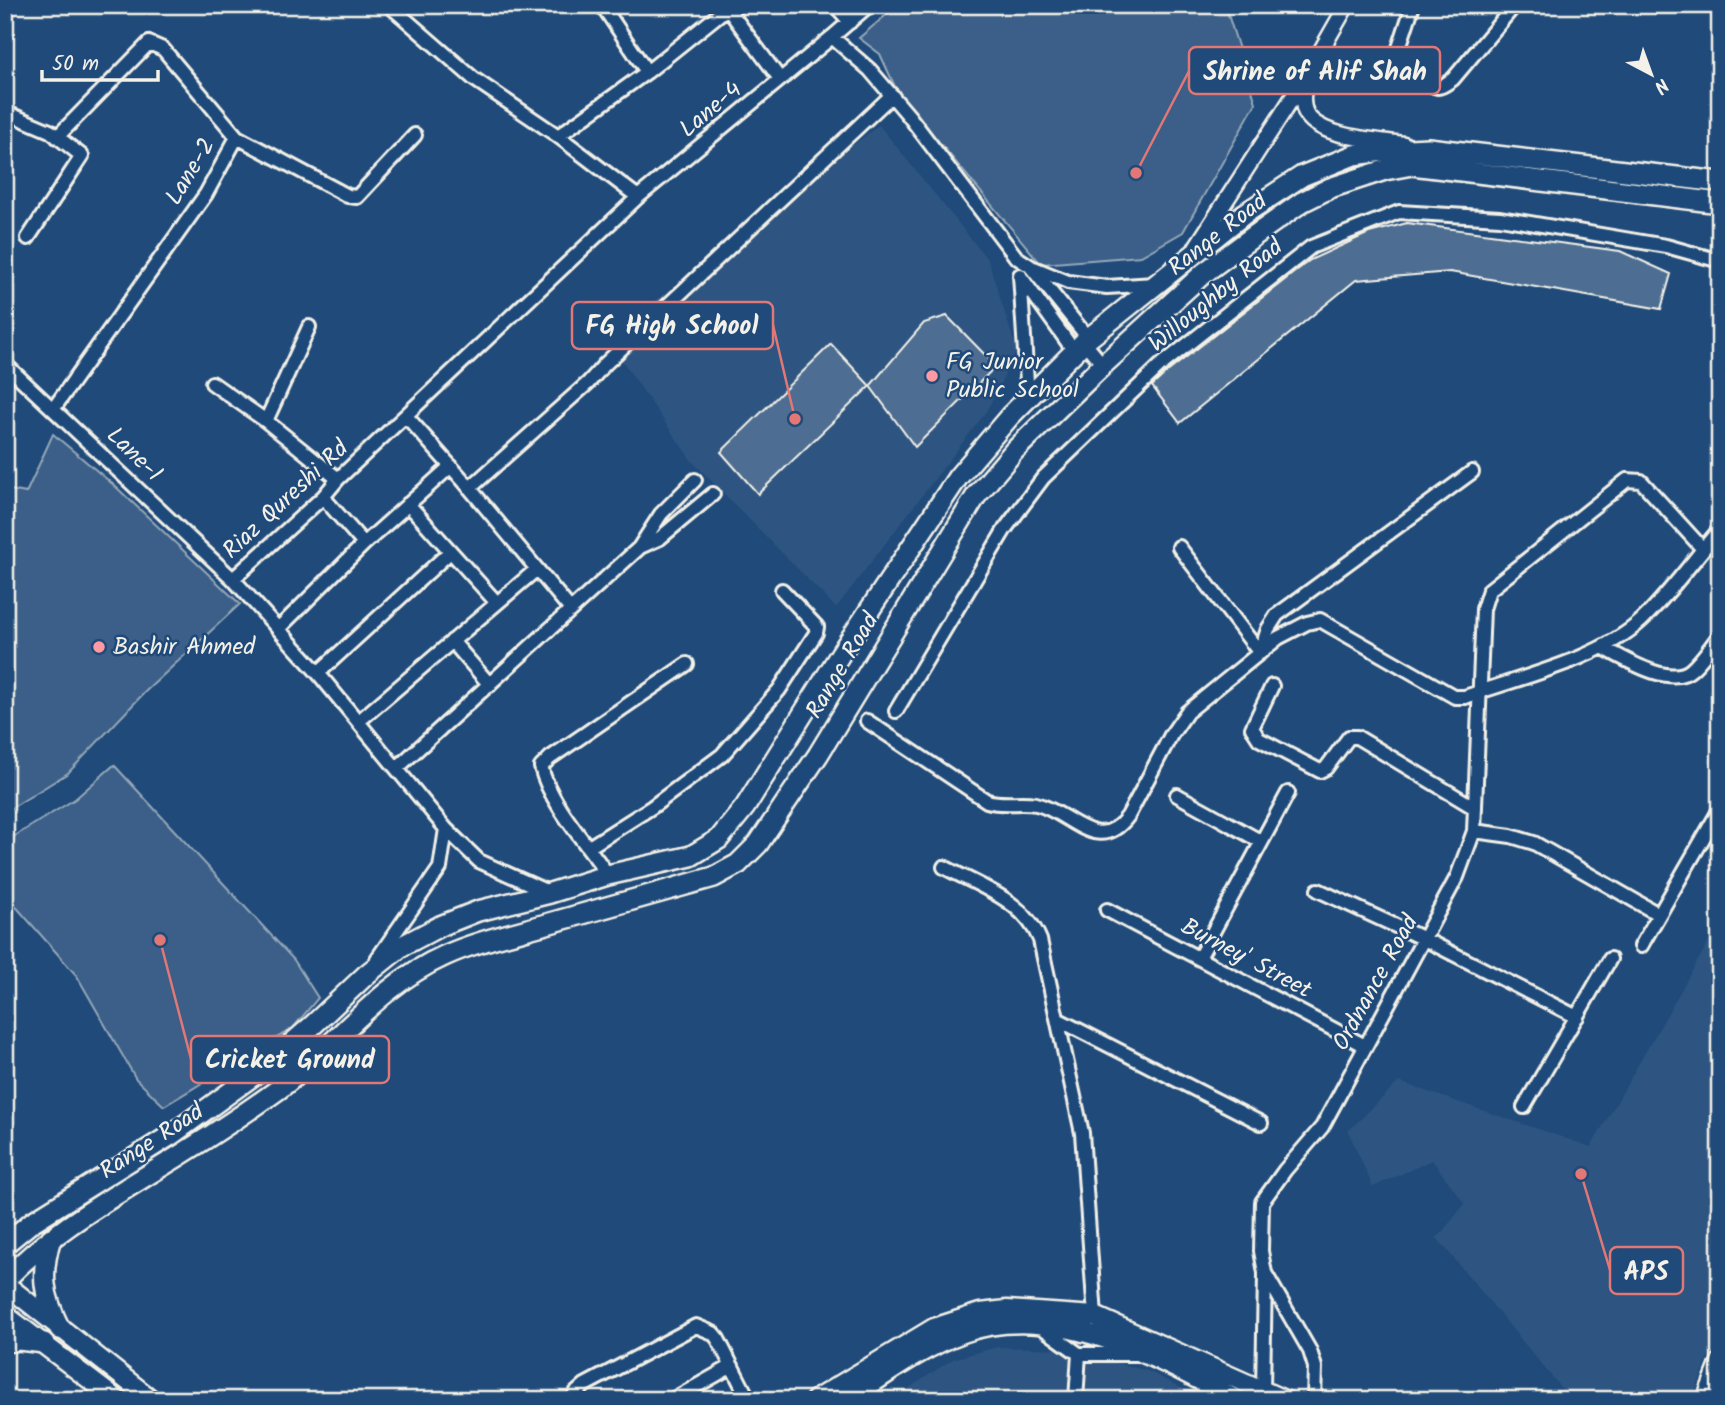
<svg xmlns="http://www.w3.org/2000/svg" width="1725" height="1405" font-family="Kalam,sans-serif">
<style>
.built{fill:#2d5581}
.green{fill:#3a5f88;stroke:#97a8b8;stroke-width:2}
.building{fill:#4d6e92;stroke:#f4f1e8;stroke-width:2}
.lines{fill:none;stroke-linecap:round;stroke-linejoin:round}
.minor-casing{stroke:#f4f1e8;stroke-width:18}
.tertiary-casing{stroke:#f4f1e8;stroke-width:19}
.secondary-casing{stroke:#f4f1e8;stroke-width:23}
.primary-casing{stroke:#f4f1e8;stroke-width:24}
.minor{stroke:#1f4a7a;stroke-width:12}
.tertiary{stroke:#1f4a7a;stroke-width:14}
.secondary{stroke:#1f4a7a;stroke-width:18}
.primary{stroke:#1f4a7a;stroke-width:19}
.poi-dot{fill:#ff9aa2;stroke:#1f4a7a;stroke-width:2.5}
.labels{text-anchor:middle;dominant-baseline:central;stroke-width:5;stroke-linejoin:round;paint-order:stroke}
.street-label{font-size:24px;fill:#f4f1e8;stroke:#1f4a7a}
.poi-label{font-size:24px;fill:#f4f1e8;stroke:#1f4a7a;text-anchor:start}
.leader{fill:none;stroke:#e27875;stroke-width:2.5}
.callout-dot{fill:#e27875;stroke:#1f4a7a;stroke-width:2.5}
.callout{fill:#1f4a7a;stroke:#e27875;stroke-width:2.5}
.callout-label{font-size:26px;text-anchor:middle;font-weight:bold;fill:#f4f1e8}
</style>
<rect width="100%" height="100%" fill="#1f4a7a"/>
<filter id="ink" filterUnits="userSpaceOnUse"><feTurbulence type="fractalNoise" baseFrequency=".0143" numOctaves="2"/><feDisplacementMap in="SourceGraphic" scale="14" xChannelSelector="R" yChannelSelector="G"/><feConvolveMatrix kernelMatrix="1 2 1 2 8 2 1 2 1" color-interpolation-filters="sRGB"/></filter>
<g filter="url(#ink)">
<!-- built -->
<path class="built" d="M879,125L988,260L1017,351L986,412L836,608L691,460L607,339Z
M1720,922V1326L1692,1400H1571L1437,1238L1465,1204L1432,1160L1373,1187L1348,1131L1399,1082L1591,1147Z
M997,1347L1062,1349L1148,1371L1204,1400H891L953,1359Z"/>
<!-- green -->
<path class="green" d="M898,5H1225L1256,103L1183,232L1141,256L1041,264L898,93L880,54L859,38Z
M53,434L115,486L240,604L146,691L68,773L5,812V489L26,493Z
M114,765L294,960L318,998L293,1028L164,1106L136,1079L77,976L5,894V842L75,799Z"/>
<!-- building -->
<path class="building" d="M1407,223L1620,251L1671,274L1661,309L1450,272L1356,280L1180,423L1152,386L1166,373L1310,260L1369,233Z
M947,316L996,366L915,447L870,386L924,323Z
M831,344L870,386L758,494L721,452Z"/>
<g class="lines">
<!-- minor casing -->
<g class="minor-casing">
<path id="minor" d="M389,5L474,79L558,136L638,197L832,37L870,70L909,116L1016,257L1030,266L1088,338
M602,5L647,72
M725,5L780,79
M835,5L850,22
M1413,5L1396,57C1401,65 1429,86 1438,87C1443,87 1448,82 1453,79L1515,5
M832,37L869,5
M5,112L50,131L82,156L28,238
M558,136L647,72L727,8
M237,137L348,196L357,197L415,135
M1034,268L1068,282L1107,287L1155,284
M1020,275L1028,398
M1021,277L1074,351
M1084,342L1103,365
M5,364L233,579
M212,383L266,421L338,479
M54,408L206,194L237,137L163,49L149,43L57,137
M407,417L462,479L571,610
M266,421L309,327
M470,488L588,383L605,364L892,95
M323,497L364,544
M408,504L497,603
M640,547L660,538L713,494
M1179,547L1260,653
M278,629L364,544L451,466
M452,641L490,685
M1602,647C1623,658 1671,689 1692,669C1703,659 1711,646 1720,635
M1260,653L1268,629L1277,615L1472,472
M318,673L450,552
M1272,686L1252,728L1259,739L1320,771L1326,768L1349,737H1357L1475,808
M896,711L1005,529L1043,478L1160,366L1311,247L1399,212L1500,218L1666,246L1720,261
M359,721L537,569
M867,721L987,801C1004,806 1020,801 1036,804C1069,811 1098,857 1128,816L1171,735L1187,712L1278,638L1307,623L1320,620L1455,697H1465C1520,677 1599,660 1642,620C1669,594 1695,558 1720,529
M397,768L639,548L661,514L695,480
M1177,795L1260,841
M1474,831L1511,836L1534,843L1658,914
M589,847L652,807L722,755L779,690L816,633L817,627L782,590
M944,867C979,886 1024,900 1040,940L1082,1133L1095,1316
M608,875C587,844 550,804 541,767L550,758L687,664
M1318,890L1424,939L1577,1017
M550,893L479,861L446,829L318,673L233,579L323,497L338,479L638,197
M1107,910L1365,1046
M1641,946L1720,809
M1199,958L1288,793
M377,959L440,868L446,829
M1059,1020L1261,1123
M1524,1107L1610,959
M1040,1326L1079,1354
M1263,1390L1265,1274
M572,1400L576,1393L585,1385L696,1326L713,1333L718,1339L749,1400
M672,1400L732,1366
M1076,1400L1079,1354H1138
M1314,1400L1315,1367L1310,1351L1265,1273L1261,1251L1262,1202L1285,1170L1322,1127L1457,877L1474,831L1483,609L1489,590L1627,480L1641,481L1703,549"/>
</g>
<!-- tertiary casing -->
<g class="tertiary-casing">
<path id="tertiary" d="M1305,83C1303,94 1301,105 1307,115C1322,138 1378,140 1404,144
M1196,247L1307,75L1347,5
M1704,1400L1720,1359"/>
</g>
<!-- secondary casing -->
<g class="secondary-casing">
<path id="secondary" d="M5,1284L152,1400
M5,1315L117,1400
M815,1400L934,1328L980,1313L1007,1310L1095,1316L1284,1400
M847,1400C884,1376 921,1348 963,1333C1053,1300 1159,1358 1237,1400"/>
</g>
<!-- primary casing -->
<g class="primary-casing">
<path id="primary" d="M51,1238C40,1274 43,1295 60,1329
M5,1244L32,1222L171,1135L265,1067L313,1025L367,974L402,946L440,926L478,911L550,893L608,875L691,856L719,839L745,807L841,653L958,477L1010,416L1084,342L1244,214L1302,176L1354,155L1391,150L1428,148L1720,182
M5,1280C46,1237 96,1207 146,1176C191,1149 236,1120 279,1089C336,1046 377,986 444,956C477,941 515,933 550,923C605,908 659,892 714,877L738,864L758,844L818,755L976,496L1014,451L1103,365L1204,273L1254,236L1302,202L1330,188L1385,170L1412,165L1720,203
M5,1342L19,1340L44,1343"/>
</g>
<!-- minor -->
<use href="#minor" class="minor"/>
<!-- tertiary -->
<use href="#tertiary" class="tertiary"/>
<!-- secondary -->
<use href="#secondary" class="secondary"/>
<!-- primary -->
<use href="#primary" class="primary"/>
</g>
</g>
<!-- markers -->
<g class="poi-dot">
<circle cx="932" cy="376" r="7"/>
<circle cx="99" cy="647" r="7"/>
</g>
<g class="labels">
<!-- street labels -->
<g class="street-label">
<text transform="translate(711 110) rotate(-40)">Lane-4</text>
<text transform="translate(191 172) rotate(-59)">Lane-2</text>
<text transform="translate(1218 235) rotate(-38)">Range Road</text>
<text transform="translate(1216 296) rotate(-39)">Willoughby Road</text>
<text transform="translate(134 455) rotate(44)">Lane-1</text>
<text transform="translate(286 500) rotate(-43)">Riaz Qureshi Rd</text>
<text transform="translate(843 666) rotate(-59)">Range Road</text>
<text transform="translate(1246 959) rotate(28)">Burney' Street</text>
<text transform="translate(1376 983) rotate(-61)">Ordnance Road</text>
<text transform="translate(152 1142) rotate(-33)">Range Road</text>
</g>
<!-- poi labels -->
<g class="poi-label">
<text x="946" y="362">FG Junior<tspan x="946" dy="28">Public School</tspan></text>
<text x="113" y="647">Bashir Ahmed</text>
</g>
</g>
<!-- callouts -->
<path class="leader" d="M1136 173L1189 71M795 419L773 325M160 940L191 1059M1581 1174L1610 1270"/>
<g class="callout-dot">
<circle cx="1136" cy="173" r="7"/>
<circle cx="795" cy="419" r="7"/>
<circle cx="160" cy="940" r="7"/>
<circle cx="1581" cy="1174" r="7"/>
</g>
<g class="callout">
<rect x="1189" y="47" width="251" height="47" rx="7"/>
<rect x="572" y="302" width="201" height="47" rx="7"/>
<rect x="191" y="1036" width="198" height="47" rx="7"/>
<rect x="1610" y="1247" width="73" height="47" rx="7"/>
</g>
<g class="callout-label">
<text x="1315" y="80">Shrine of Alif Shah</text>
<text x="672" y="334">FG High School</text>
<text x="290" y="1068">Cricket Ground</text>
<text x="1646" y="1280">APS</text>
</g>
<!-- margin -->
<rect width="1725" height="1405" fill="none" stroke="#1f4a7a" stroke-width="28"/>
<rect x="14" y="14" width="1697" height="1377" fill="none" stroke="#f4f1e8" stroke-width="2.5" filter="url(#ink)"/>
<!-- north arrow -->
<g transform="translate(1651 74) rotate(139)" stroke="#1f4a7a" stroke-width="5" paint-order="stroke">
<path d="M0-5L12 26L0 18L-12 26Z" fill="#f4f1e8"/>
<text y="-10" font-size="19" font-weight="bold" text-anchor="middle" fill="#f4f1e8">N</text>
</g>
<!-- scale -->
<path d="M42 70v10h116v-10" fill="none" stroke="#f4f1e8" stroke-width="3.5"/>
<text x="52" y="70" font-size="21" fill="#f4f1e8" stroke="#1f4a7a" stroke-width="5" paint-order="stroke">50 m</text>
</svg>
